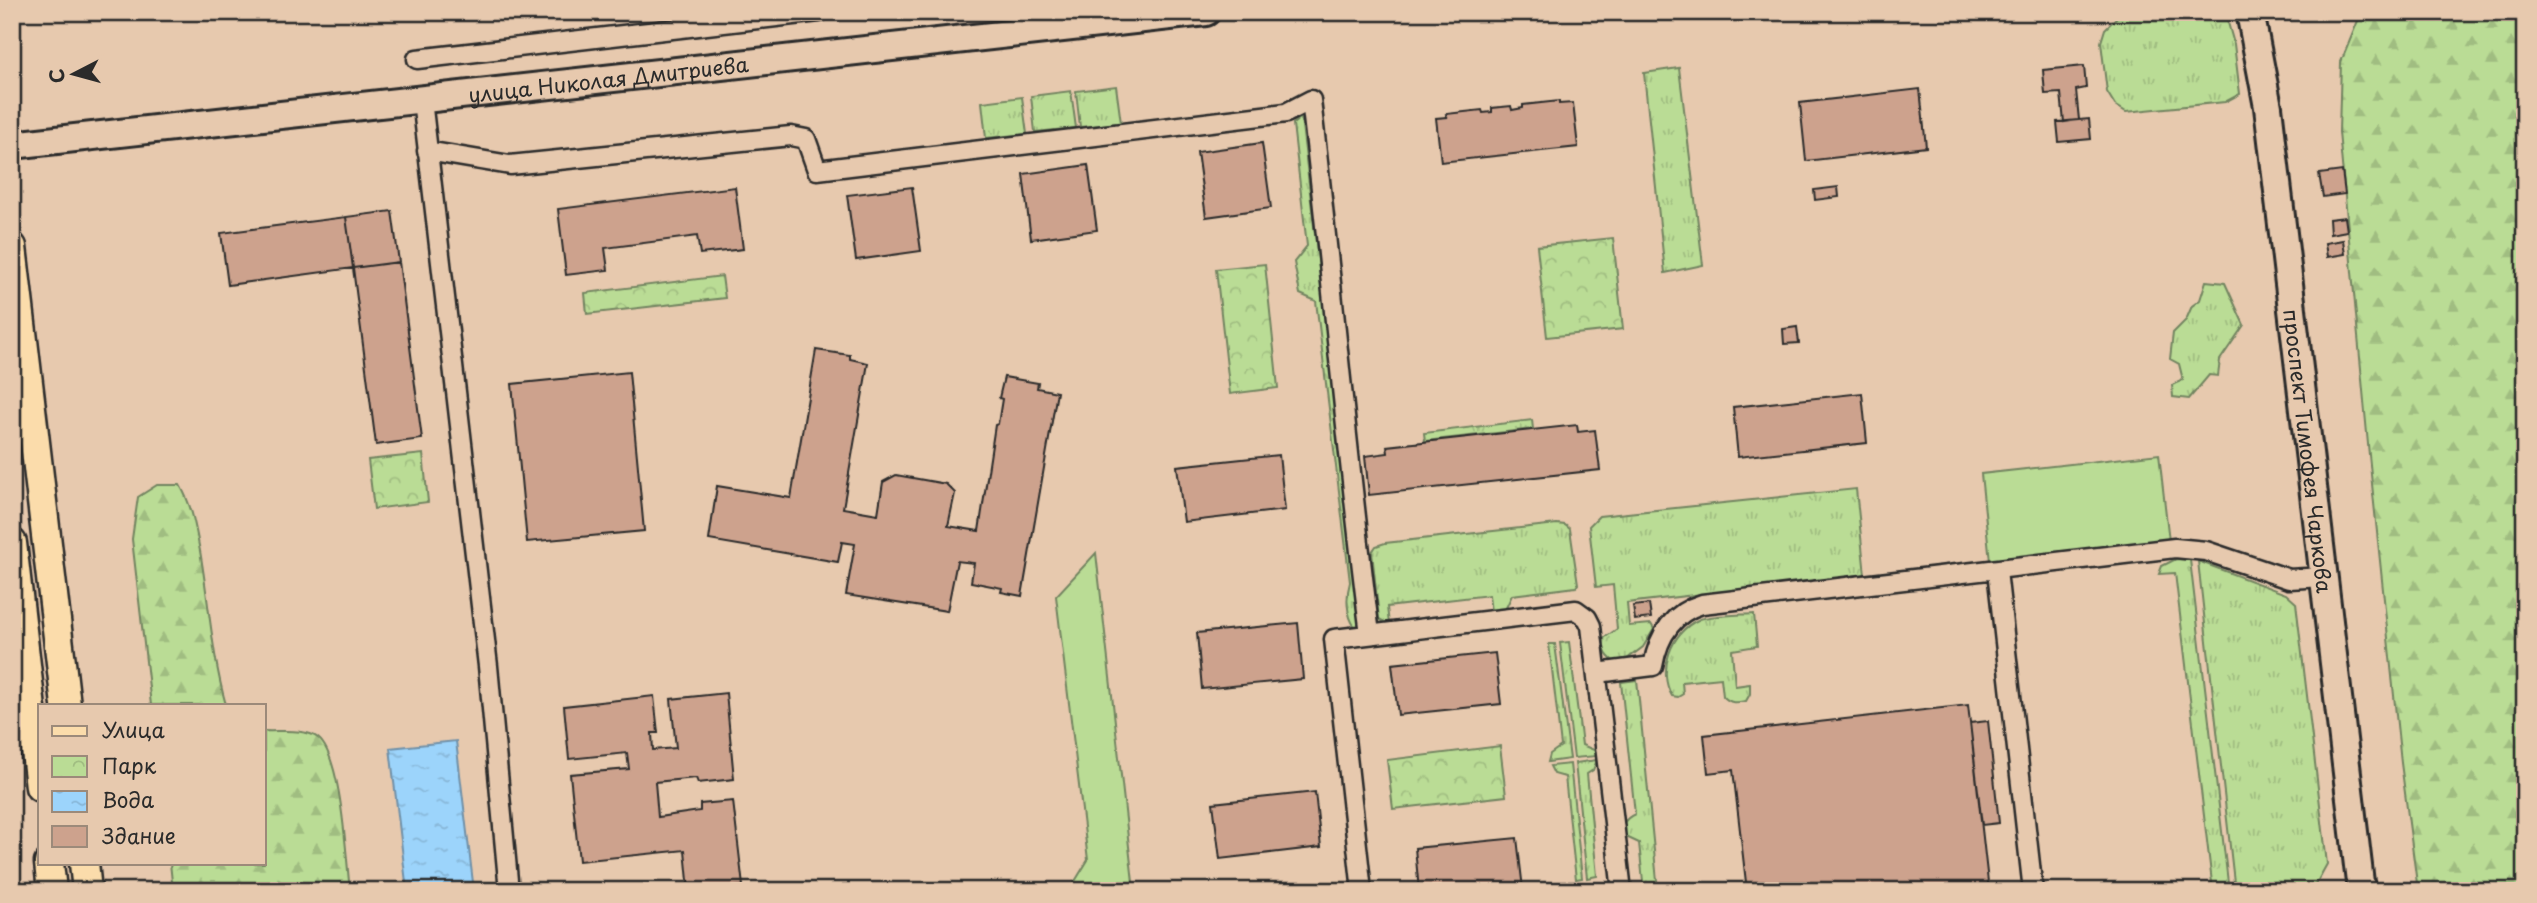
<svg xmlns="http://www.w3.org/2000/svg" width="2537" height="903" font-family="'Playpen Sans',sans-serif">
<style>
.grass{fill:url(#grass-tufts);stroke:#728460;stroke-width:2}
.forest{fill:url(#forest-firs);stroke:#728460;stroke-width:2}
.park{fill:url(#park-crowns);stroke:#728460;stroke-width:2}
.pitch{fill:#badc95;stroke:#728460;stroke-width:2}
.water{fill:url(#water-ripples);stroke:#6f90a8;stroke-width:2}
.building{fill:#cda28d;stroke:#2b2b2b;stroke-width:2}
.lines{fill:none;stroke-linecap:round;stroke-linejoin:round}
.street-casing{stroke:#2b2b2b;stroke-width:23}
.secondary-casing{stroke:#2b2b2b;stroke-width:32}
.primary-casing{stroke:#2b2b2b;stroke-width:33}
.street{stroke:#e7c9ae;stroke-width:18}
.secondary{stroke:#e7c9ae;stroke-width:26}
.primary{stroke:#fbdcab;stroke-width:28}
.labels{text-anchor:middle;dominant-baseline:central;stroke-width:5;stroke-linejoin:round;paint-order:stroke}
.street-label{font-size:21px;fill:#2b2b2b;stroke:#e7c9ae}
</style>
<defs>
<pattern id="grass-tufts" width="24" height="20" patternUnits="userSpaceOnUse" patternTransform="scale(1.75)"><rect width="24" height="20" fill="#badc95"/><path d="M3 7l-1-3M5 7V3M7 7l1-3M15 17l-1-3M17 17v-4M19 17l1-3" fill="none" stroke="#a0bd81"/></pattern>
<pattern id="forest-firs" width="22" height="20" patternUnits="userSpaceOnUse" patternTransform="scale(1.75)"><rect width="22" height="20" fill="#badc95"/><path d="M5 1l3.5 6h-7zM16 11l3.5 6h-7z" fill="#a0bd81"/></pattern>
<pattern id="park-crowns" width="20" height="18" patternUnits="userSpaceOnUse" patternTransform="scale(1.75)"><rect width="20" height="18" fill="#badc95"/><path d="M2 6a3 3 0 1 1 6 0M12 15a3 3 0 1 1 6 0" fill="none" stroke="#a0bd81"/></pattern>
<pattern id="water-ripples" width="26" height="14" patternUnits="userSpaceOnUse" patternTransform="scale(1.75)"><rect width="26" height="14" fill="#9cd4fb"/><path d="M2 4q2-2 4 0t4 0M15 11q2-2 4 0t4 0" fill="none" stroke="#87b6d7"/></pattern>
</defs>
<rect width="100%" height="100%" fill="#e7c9ae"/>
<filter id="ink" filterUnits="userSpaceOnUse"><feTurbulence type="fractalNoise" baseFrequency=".0143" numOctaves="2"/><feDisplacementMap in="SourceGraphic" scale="14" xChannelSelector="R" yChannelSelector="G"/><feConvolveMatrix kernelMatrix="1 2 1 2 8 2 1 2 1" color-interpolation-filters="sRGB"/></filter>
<g filter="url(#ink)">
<!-- grass -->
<path class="grass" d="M2160,12H2225L2234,44L2240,94L2225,102L2126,112L2115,105L2107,92L2101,42L2105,29L2117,17Z
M1679,68L1703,265L1665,273L1644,73Z
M1116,86L1121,123L1080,127L1076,91Z
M1071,91L1076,128L1035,132L1031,96Z
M1022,97L1027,134L986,138L982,102Z
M1301,117L1362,628L1355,627C1346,615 1346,596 1350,582L1316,301L1300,294L1294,262L1307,246L1293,124Z
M2206,281L2225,283L2244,325L2220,360L2218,376L2209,375L2189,399L2173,397L2172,385L2183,380L2179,364L2170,359L2173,333L2186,320L2192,306L2200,300Z
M1532,420L1533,429L1425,441L1424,433Z
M1856,489L1865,575L1627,603L1629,626L1651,624L1654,629L1643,647L1619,665C1608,658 1602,652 1604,638L1617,629L1613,585L1596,587L1589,526L1599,516Z
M1557,524L1565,525L1570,529L1578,584L1576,587L1512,595L1505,610L1491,612L1489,595L1387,607L1389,624L1379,619L1372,552L1376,546L1385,543Z
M2176,559L2190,560L2229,891H2213L2175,573L2159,574L2162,566Z
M2198,561L2286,594L2296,603L2327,864L2312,891H2235Z
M1754,614L1757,646L1732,650L1735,686L1750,684V694L1746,701C1736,703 1730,704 1723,696L1721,678L1682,682L1683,694L1678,697L1672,696C1657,671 1671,632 1698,620C1708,615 1741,615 1754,614Z
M1569,642L1582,745L1594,750L1597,756L1574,758L1560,643Z
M1549,644H1555L1570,759L1548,762L1550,754L1561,746Z
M1637,680L1658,891H1644L1639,843L1624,836C1621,825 1624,819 1635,814L1621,682Z
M1597,760L1593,770L1587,774L1597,876L1587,878L1575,763Z
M1570,764L1582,878L1576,879L1565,777L1554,774L1550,766Z"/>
<!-- forest -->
<path class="forest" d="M2366,12H2525V891H2418L2401,763L2369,455L2339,132L2341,62L2359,18Z
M157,485H180C193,508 195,526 200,551C209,602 212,656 226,705H151L132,539L138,497Z
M264,731C279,732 306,728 318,738C342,757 346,858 350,891H173L170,863H264Z"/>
<!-- park -->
<path class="park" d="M1613,238L1623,329L1547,337L1537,246Z
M1265,264L1278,388L1230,394L1216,269Z
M722,276L725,298L587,314L585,293Z
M423,454L428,502L374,509L368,460Z
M1500,746L1506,796L1393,809L1387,760Z"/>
<!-- pitch -->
<path class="pitch" d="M2159,454L2169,541L1990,561L1981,474Z
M1096,553L1134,891H1069L1088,860L1056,596Z"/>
<!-- water -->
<path class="water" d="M456,741L474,891H407L390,748Z"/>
<!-- building -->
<path class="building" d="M2084,66L2086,88L2076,90L2079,120L2064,122L2061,93L2045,94L2043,70Z
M1920,89L1926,147L1806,161L1800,103Z
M1559,101V104L1573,103L1578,147L1441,162L1436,118L1447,117L1446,114L1482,110L1483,113L1492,112V108L1511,106L1512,110L1523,108V105Z
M2089,119L2091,139L2059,142L2057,122Z
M1262,143L1271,208L1206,217L1197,152Z
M1088,165L1097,230L1031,239L1023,174Z
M2342,171L2345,194L2323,197L2319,174Z
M735,187L743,249L700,254L697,236L605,248L608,270L566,275L558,209Z
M912,187L921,251L856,260L847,195Z
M1838,187L1839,197L1815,200L1814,190Z
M392,211L399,262L353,268L346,217Z
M346,217L353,268L228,285L221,233Z
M2345,217L2347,231L2330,234L2329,219Z
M2343,240L2345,254L2327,257L2325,243Z
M399,262L422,439L376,445L353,268Z
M1797,327L1799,343L1784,344L1783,329Z
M816,350L850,355V359L868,363L843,508L878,514L883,482L896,475L946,484L955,493L948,526L979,531L995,425L998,424L1002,399L999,398L1004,377L1038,383L1037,388L1057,392L1022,596L1001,592L1002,588L971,582L974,563L957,561L947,611L846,595L855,544L842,542L838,562L709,540L717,486L791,498Z
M629,372L644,531L527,542L512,384Z
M1862,393L1867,443L1738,457L1733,407Z
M1577,425L1578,432L1595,430L1600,470L1369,495L1365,456L1388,453L1387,446Z
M1279,455L1285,510L1184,522L1177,466Z
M1649,604L1651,618L1635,620L1633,606Z
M1298,623L1303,679L1202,689L1197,633Z
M1495,653L1501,704L1398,715L1392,664Z
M726,693L734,779L698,783L696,778L655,782L658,817L700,811V804L733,801L743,886L689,891L685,850L579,861L570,774L629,769L627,753L569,759L564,706L654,696L658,733H652L653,750L676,748L671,699Z
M1968,705L1989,891H1747L1733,770L1708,773L1704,735Z
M1988,721L1999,823L1982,825L1970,723Z
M1315,792L1321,847L1220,859L1213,803Z
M1517,838L1523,889L1419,891L1415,848Z"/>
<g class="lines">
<!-- street casing -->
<g class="street-casing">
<path id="street" d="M417,59L819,12
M422,100L488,666L509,891
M427,151L510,165L791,136L806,139L817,170L1286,113L1311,100C1332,278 1347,456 1370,634
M1997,571L2033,891
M1597,673L1653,666C1658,637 1672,613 1702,604L2175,548L2206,551L2289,579L2324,577
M1362,891L1334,639L1576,610L1587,618L1591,626L1622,891"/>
</g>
<!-- secondary casing -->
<g class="secondary-casing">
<g id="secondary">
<path id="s1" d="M2250,12L2268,107L2361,891"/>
<path id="s2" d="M12,145L1206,12"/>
</g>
</g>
<!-- primary casing -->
<g class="primary-casing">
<path id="primary" d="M12,247L66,705
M12,543L40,787
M49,863L52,891
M84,863L87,891"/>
</g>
<!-- street -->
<use href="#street" class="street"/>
<!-- secondary -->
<use href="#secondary" class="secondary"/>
<!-- primary -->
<use href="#primary" class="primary"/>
</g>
</g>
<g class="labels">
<!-- street labels -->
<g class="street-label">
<text stroke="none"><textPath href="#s2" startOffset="600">улица Николая Дмитриева</textPath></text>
<text stroke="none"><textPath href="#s1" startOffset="443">проспект Тимофея Чаркова</textPath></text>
</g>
</g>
<!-- margin -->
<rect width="2537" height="903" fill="none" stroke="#e7c9ae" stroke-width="42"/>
<rect x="21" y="21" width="2495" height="861" fill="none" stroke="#2b2b2b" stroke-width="2.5" filter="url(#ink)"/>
<!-- legend -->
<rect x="38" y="704" width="228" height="161" fill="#e7c9ae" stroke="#9c8a7a" stroke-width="2"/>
<rect x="52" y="726" width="35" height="10" fill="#fbdcab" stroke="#9c8a7a" stroke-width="2"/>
<text x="102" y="738" font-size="21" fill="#2b2b2b">Улица</text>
<rect x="52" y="756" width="35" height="21" fill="url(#park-crowns)" stroke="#9c8a7a" stroke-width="2"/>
<text x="102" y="774" font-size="21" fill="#2b2b2b">Парк</text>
<rect x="52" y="791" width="35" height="21" fill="url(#water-ripples)" stroke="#9c8a7a" stroke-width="2"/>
<text x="102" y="808" font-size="21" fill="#2b2b2b">Вода</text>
<rect x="52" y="826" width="35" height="21" fill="#cda28d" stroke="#9c8a7a" stroke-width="2"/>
<text x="102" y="844" font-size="21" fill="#2b2b2b">Здание</text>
<!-- north arrow -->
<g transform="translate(74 74) rotate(264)" stroke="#e7c9ae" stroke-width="5" paint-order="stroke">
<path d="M0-5L12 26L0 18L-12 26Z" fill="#2b2b2b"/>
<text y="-10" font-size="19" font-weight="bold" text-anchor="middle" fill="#2b2b2b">С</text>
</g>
</svg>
